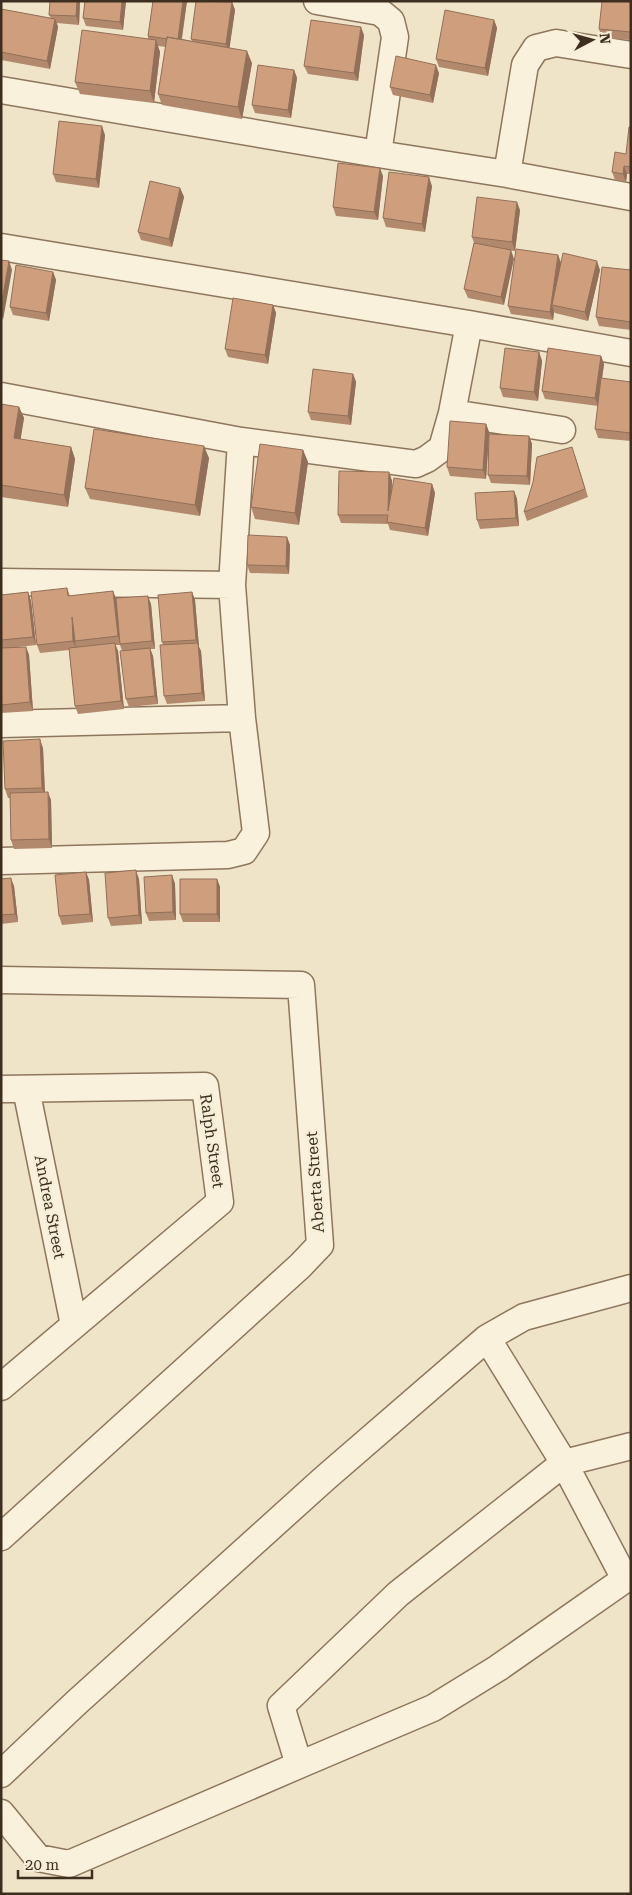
<svg xmlns="http://www.w3.org/2000/svg" width="632" height="1895" font-family="'Roboto Serif',serif">
<style>
.lines{fill:none;stroke-linecap:round;stroke-linejoin:round}
.street-casing{stroke:#8d765c;stroke-width:29}
.street{stroke:#faf1dc;stroke-width:26}
.wall{fill:#b2896c}
.shaded-wall{fill:#916f58}
.building{fill:#cf9f7d;stroke:#916f58}
.labels{text-anchor:middle;dominant-baseline:central;stroke-width:5;stroke-linejoin:round;paint-order:stroke}
.street-label{font-size:16px;fill:#3d2e20;stroke:#f7eed8}
</style>
<rect width="100%" height="100%" fill="#f0e4c8"/>
<g class="lines">
<!-- street casing -->
<g class="street-casing">
<path id="street" d="M317,1L380,12L391,21L395,37L378,154
M1,90L378,154L507,174L631,197
M507,174L525,65L536,48L556,43L631,55
M1,247L469,324L631,353
M1,396L241,441L416,464L427,459L442,448L452,413L469,324
M452,413L562,430
M1,582L232,585
M1,724L242,718
M1,861L228,855L244,851L256,833L242,718L232,585L241,441
M1,980L301,985L320,1245L300,1266L1,1537
M1,1089L205,1086L220,1202L1,1387
M26,1089L74,1325
M487,1338L564,1463L631,1446
M625,1579L564,1463L398,1594L281,1706L299,1765L433,1708L498,1668L631,1575
M1,1774L76,1703L324,1479L487,1338L524,1317L631,1288
M1,1813L38,1858L69,1864L299,1765"/>
</g>
<!-- street -->
<use href="#street" class="street"/>
</g>
<!-- wall -->
<path class="wall" d="M50,1H80L79,25L57,23L58,27L50,69L1,60V9L51,18L49,15Z
M85,1H126L123,30L86,26L83,18Z
M153,1H187L182,39L192,41L191,39L232,2L235,10L229,48L252,63L242,119L162,105L158,94L166,47L158,46L160,52L154,103L80,94L75,82L148,39V36Z
M631,1V40L602,38L599,29Z
M494,20L497,28L488,76L439,67L436,59Z
M364,35L358,81L308,74L304,66Z
M294,70L297,78L291,118L255,113L252,105Z
M439,73L433,103L393,95L390,87Z
M631,127V174H627L626,182L615,180L612,172L626,154Z
M105,135L99,188L56,182L53,174Z
M383,176L378,220L336,216L333,207Z
M432,186L425,232L386,227L383,218Z
M180,188L184,197L172,247L141,240L138,232Z
M520,210L515,251L506,250L504,305L468,298L464,289L474,243L472,237Z
M558,255L561,263L600,270L588,321L555,313L554,312L553,320L511,314L508,306Z
M631,270V330L599,326L596,317Z
M53,272L56,280L49,321L13,315L10,307Z
M273,305L276,313L268,364L228,357L225,349Z
M539,352L542,361L538,401L503,397L500,388Z
M601,356L604,364L602,379L631,382V441L598,438L595,429L598,406L545,399L542,391Z
M353,374L356,382L351,425L311,420L308,412Z
M1,404L19,407L24,418L20,439L71,447L75,459L68,507L1,497Z
M486,424L489,432V434L529,436L532,444L530,485L491,483L488,475L489,438L486,479L450,476L447,467Z
M303,450L308,462L299,525L255,519L251,507Z
M575,455L588,497L527,521L524,512Z
M209,458L200,516L90,499L85,488Z
M389,472L392,481L391,491L432,484L435,493L428,536L390,530L388,524L341,523L338,515Z
M514,491L517,499L519,526L480,529L477,520Z
M287,537L290,545L289,574L250,573L247,565Z
M67,588L70,596L113,591L116,599L151,604L155,649H150L153,656L158,704L129,707L126,699L122,651L120,645H115L118,651L124,709L78,714L75,706L69,650L40,653L37,645Z
M28,592L31,601L36,645L9,648L26,647L29,655L33,711L1,713V595Z
M192,592L195,600L199,647L201,651L205,701L167,704L164,696L163,645L162,642Z
M43,748L45,792L51,800L52,848L14,849L11,840L10,798H8L5,789Z
M86,872L89,880L93,922L62,925L59,916Z
M172,875L175,884L176,920L149,921L146,913Z
M1,879L14,886L18,922L1,924Z
M139,879L142,924L111,926L108,918Z
M217,879L220,887V922H183L180,914Z"/>
<!-- shaded-wall -->
<path class="shaded-wall" d="M77,1H80L79,25L76,16Z
M122,1H126L123,30L120,22Z
M183,1H187L180,49L177,41Z
M232,2L235,10L229,52L226,44Z
M55,19L58,27L50,69L47,61Z
M494,20L497,28L488,76L485,68Z
M361,27L364,35L358,81L354,73Z
M156,40L160,52L154,103L150,91Z
M247,51L252,63L242,119L238,107Z
M436,65L439,73L433,103L430,95Z
M294,70L297,78L291,118L288,110Z
M102,126L105,135L99,188L96,179Z
M624,166L627,174L626,182L623,174Z
M380,168L383,176L378,220L374,212Z
M429,177L432,186L425,232L422,224Z
M180,188L184,197L172,247L169,239Z
M517,202L520,210L515,251L512,242Z
M511,250L514,259L504,305L501,297Z
M558,255L561,263L552,305L554,312L553,320L550,312Z
M9,261L12,270L3,320L1,314V306Z
M597,261L600,270L588,321L585,312Z
M53,272L56,280L49,321L46,313Z
M273,305L276,313L268,364L265,355Z
M539,352L542,361L538,401L534,392Z
M601,356L604,364L598,406L595,398Z
M353,374L356,382L351,425L348,416Z
M19,407L24,418L19,450L14,438Z
M486,424L489,432L486,479L483,470Z
M529,436L532,444L530,485L527,476Z
M204,446L209,458L200,516L195,505Z
M71,447L75,459L68,507L64,495Z
M303,450L308,462L299,525L295,513Z
M389,472L392,481L391,519L388,511Z
M432,484L435,493L428,536L425,528Z
M514,491L517,499L519,526L516,518Z
M287,537L290,545L289,574L286,566Z
M113,591L116,599L121,645L118,636Z
M28,592L31,601L36,645L33,637Z
M192,592L195,600L199,647L201,651L205,701L202,693L198,644L196,640Z
M148,596L151,604L155,649L152,641Z
M72,617L76,649L73,641Z
M115,643L118,651L124,709L121,701Z
M26,647L29,655L33,711L30,702Z
M150,648L153,656L158,704L155,696Z
M40,739L43,748L45,796L42,788Z
M48,792L51,800L52,848L49,839Z
M136,870L139,879L142,924L139,915Z
M86,872L89,880L93,922L90,914Z
M172,875L175,884L176,920L173,912Z
M11,878L14,886L18,922L15,914Z
M217,879L220,887V922L217,914Z"/>
<!-- building -->
<path class="building" d="M50,1H77L76,16L49,15Z
M85,1H122L120,22L83,18Z
M153,1H183L178,39L167,37V39L148,36Z
M196,1L232,2L226,44L191,39Z
M602,1H631V32L599,29Z
M1,9L55,19L47,61L1,52Z
M445,10L494,20L485,68L436,59Z
M311,20L361,27L354,73L304,66Z
M82,30L156,40L150,91L75,82Z
M167,37L247,51L238,107L158,94Z
M396,56L436,65L430,95L390,87Z
M258,65L294,70L288,110L252,105Z
M59,121L102,126L96,179L53,174Z
M629,127H631V167L624,166L623,174L612,172L615,152L626,154Z
M338,163L380,168L374,212L333,207Z
M389,172L429,177L422,224L383,218Z
M150,181L180,188L169,239L138,232Z
M477,197L517,202L512,242L472,237Z
M474,243L511,250L501,297L464,289Z
M516,249L558,255L550,312L508,306Z
M563,253L597,261L585,312L552,305Z
M1,260L9,261L1,306Z
M16,265L53,272L46,313L10,307Z
M602,267L631,270V322L596,317Z
M233,298L273,305L265,355L225,349Z
M505,348L539,352L534,392L500,388Z
M548,348L601,356L595,398L542,391Z
M313,369L353,374L348,416L308,412Z
M601,378L631,382V433L595,429Z
M1,404L19,407L14,438L71,447L64,495L1,485Z
M450,421L486,424L483,470L447,467Z
M94,429L204,446L195,505L85,488Z
M489,434L529,436L527,476L488,475Z
M260,444L303,450L295,513L251,507Z
M572,447L585,489L524,512L533,482L537,457Z
M339,471L389,472L388,511L394,478L432,484L425,528L387,522L388,515H338Z
M514,491L516,518L477,520L475,493Z
M248,535L287,537L286,566L247,565Z
M67,588L68,596L113,591L118,636L75,641L72,617L73,641L37,645L31,592Z
M28,592L33,637L1,640V595Z
M192,592L196,640L162,642L158,595Z
M148,596L152,641L120,644L116,598Z
M115,643L121,701L75,706L69,648Z
M198,643L202,693L164,696L160,645Z
M26,647L30,702L1,705V648Z
M150,648L155,696L126,699L120,651Z
M40,739L42,788L5,789L3,741Z
M48,792L49,839L11,840L10,793Z
M136,870L139,915L108,918L105,873Z
M86,872L90,914L59,916L55,875Z
M172,875L173,912L146,913L144,877Z
M11,878L15,914L1,915V879Z
M180,879H217V914H180Z"/>
<g class="labels">
<!-- street labels -->
<g class="street-label">
<text transform="translate(212 1141) rotate(82)">Ralph Street</text>
<text transform="translate(315 1182) rotate(-94)">Aberta Street</text>
<text transform="translate(50 1207) rotate(79)">Andrea Street</text>
</g>
</g>
<!-- border -->
<rect width="632" height="1895" fill="none" stroke="#3d2e20" stroke-width="5"/>
<!-- north arrow -->
<g transform="translate(592 40) rotate(84)" stroke="#f7eed8" stroke-width="4" paint-order="stroke">
<path d="M0-4L9 19L0 12L-9 19Z" fill="#3d2e20"/>
<text y="-8" font-size="14" font-weight="bold" text-anchor="middle" fill="#3d2e20">N</text>
</g>
<!-- scale -->
<path d="M18 1870v8h74v-8" fill="none" stroke="#3d2e20" stroke-width="2.5"/>
<text x="25" y="1870" font-size="15" fill="#3d2e20" stroke="#f7eed8" stroke-width="4" paint-order="stroke">20 m</text>
</svg>
